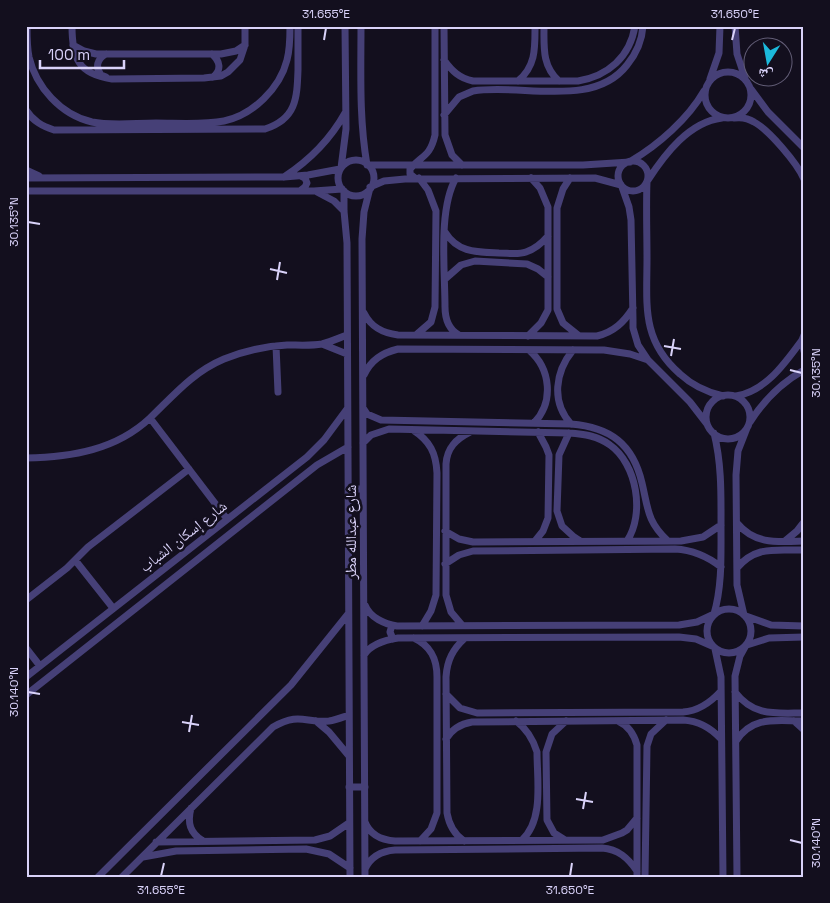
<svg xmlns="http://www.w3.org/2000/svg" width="830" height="903" font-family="'Space Grotesk','Noto Naskh Arabic',sans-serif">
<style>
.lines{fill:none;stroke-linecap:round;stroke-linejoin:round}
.minor{stroke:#464077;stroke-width:7}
.ticks{fill:none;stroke:#d9d2f9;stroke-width:2}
.labels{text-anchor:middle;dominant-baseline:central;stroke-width:5;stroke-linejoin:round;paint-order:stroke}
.street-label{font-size:15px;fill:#d9d2f9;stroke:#130f1e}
.neatline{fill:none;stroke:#d9d2f9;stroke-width:2}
.ticks-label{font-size:12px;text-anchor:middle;fill:#d9d2f9}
</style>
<rect width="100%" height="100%" fill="#130f1e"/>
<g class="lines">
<!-- minor -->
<path class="minor" d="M27,26C27,36 27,47 29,57C36,87 61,115 92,122C112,126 135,123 156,123C178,123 203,125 224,121C253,115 280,88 287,60C290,49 290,38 290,26
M72,26C72,58 78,74 112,79L204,78L221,76L228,72L240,60L245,45V26
M361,26C361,73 359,118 367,165
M444,26L445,135L452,155L462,165
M544,26C544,47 542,66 559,81
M735,26L737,54L745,78
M73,45L84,51L96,54H221L236,51L245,45
M106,54C97,59 95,67 101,75L106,77
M212,54C220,61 222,70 213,77
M444,60C452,71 459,78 473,81H578C608,76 630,57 635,26
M705 95a23 23 0 1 1 46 0a23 23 0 1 1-46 0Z
M710,79L719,53L720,26
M518,81C536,66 535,48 535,26
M751,89L768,112L804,148
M26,110C33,121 42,126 54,130L265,129C296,119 297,99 298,70C298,55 298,41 298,26
M444,115L459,97L473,91C521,83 593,109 627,65C636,54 642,41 643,26
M734,118C741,117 748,118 754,122C769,130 797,163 804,179
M338 178a18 18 0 1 1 36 0a18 18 0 1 1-36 0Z
M631,161C658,145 688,119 704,91
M618 176a15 15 0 1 1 30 0a15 15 0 1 1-30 0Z
M368,165H583L630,162
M341,168L346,129L345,26
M26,170L39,176
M284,177C310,160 330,140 345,113
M26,178L284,177L308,175L340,169
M415,178L410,174V169C422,155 430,157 435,135V26
M456,178C438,209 445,270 445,307C445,319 448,329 459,335
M570,178L563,189L557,208V309L563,323L578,335
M648,180C665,154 689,122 722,118
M647,182C646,207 647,233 647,258C647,305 641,340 680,374C693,386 706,392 723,396
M370,187L384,181L405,179L595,178L621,185
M622,187L629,207L631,220L633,319V328L638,345L648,360L690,402L707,424
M301,190L305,187L307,183L305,178L301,176
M26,191H314L342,189
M344,191V211L347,243L350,877
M317,192L334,201L344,211
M445,232C458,253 477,252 499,253C508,253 518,255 526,252C535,249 542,243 548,236
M445,279L461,265L475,261L527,264L538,269L548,277
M364,313C371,327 382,333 398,335L597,336C614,332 624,322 633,308
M416,335L431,322L435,307L436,211L428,190L419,178
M804,335L802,340L804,351
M528,336L541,323L548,310V207L540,188L531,178
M322,344L347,354
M276,346L278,392
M529,350C551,369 554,402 534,423
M364,375C371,360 382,353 398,349L604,350L630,354L648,360
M706 417a22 22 0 1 1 44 0a22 22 0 1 1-44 0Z
M736,396C766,391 785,363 802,340
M363,408L367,414L381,420L571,424C610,427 633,444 642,483C648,508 647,522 668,541
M150,418L227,519
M750,422C764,400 781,383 804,370
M571,424C551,402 555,372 573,350
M413,430C430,441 436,453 437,473L436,595L431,611L422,626
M569,433L559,455L557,511L562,526L574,537L580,541
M714,433C722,465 721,497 721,529C721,558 722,586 714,614
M363,443L371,435L389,429L569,433C584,434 598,436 610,445C637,464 645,514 627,541
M26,458C72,457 116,450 150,418C174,395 193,372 224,359C244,351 266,346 287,345C298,345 311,346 322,344C330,342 339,338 347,335
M348,489H363
M737,523C755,545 778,542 804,541
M445,531L459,539L473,542L681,541L703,537L721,525
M535,541L543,531L548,518L549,455L546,447L538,432
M785,541L797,531L804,522
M75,560L113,608
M445,564L459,555L473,551L675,549C693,550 707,556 721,567
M737,568C756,545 776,551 804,550
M26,600L67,568L88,547L189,469
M365,605C370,618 385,624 397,626L679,625L697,622L712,615
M707 631a22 22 0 1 1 44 0a22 22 0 1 1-44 0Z
M744,615L737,585L736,475L738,451L747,428
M746,616L771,625L804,626
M392,625L390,632L393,639
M462,625L451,612L446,595V464C447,448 456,439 470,432
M414,638C431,646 437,659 437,677V813L431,829L420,841
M747,645L769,638L804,637
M26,648L40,666
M715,649L721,677L723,877
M364,655C371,644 385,640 398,638L679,637L696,639L712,646
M26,677L307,457L324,440L347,409
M735,692C754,717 776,713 804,713
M446,694L460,708L477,713L683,712C699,711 711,702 721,691
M26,695L317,465L348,447
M316,721L329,732L349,756
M516,721C527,729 533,739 537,752C537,780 544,820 522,840
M618,721C629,726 634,734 637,745V877
M794,721L804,730
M446,739C452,729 460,724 472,722L683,720C699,721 711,728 721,739
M736,741C753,715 777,721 804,721
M349,787H365
M191,808C187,823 190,833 203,841
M365,822C370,835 382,840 395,841L603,840L622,833L627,830L637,818
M565,840L554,833L547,820L546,752L552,734L566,721
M464,841C454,834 449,825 447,813L446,677C447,660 453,649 465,638
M156,842L315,840L330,836L349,823
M143,857L176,851L306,849L329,854L350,868
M365,869C371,856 382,851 395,850L602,848C618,849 628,858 637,871
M98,877L291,685L348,614
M122,877L273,727C300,712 304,723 329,721C336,720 343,717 349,715
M365,877L362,239L364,212L370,188
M645,877L647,746L651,734L666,720
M737,877L735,676L740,656L745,647"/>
</g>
<!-- ticks -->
<path class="ticks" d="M324,40L326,28M732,40L735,28M28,222L40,224M270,269L287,273M277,280L280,262M664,346L681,349M671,356L674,339M790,370L802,373M28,692L40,694M182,722L199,725M189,732L192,715M576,799L593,802M583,809L586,792M790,840L802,843M161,876L164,863M570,876L572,863"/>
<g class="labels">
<!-- street labels -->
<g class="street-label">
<text transform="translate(350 532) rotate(-90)">شارع عبدالله مطر</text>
<text transform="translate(183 536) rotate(-38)">شارع إسكان الشباب</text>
</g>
</g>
<!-- border -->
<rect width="830" height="903" fill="none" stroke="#130f1e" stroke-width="55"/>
<!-- north arrow -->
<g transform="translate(768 62) rotate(191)"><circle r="24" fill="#130f1e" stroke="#625d76"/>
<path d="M0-4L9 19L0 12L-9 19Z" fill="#1cb9db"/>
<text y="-8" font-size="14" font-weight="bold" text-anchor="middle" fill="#d9d2f9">ش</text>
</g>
<!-- scale -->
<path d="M40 60v8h84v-8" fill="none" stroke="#d9d2f9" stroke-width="2.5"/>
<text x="48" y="60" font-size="15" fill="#d9d2f9" stroke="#130f1e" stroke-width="4" paint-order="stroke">100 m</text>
<rect x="28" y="28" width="774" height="848" class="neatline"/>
<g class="ticks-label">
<text x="326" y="18">31.655°E</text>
<text x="735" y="18">31.650°E</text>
<text transform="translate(14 222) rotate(-90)" y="4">30.135°N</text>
<text transform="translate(816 373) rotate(-90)" y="4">30.135°N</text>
<text transform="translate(14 692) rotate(-90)" y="4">30.140°N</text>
<text transform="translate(816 843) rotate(-90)" y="4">30.140°N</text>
<text x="161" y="894">31.655°E</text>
<text x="570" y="894">31.650°E</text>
</g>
</svg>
